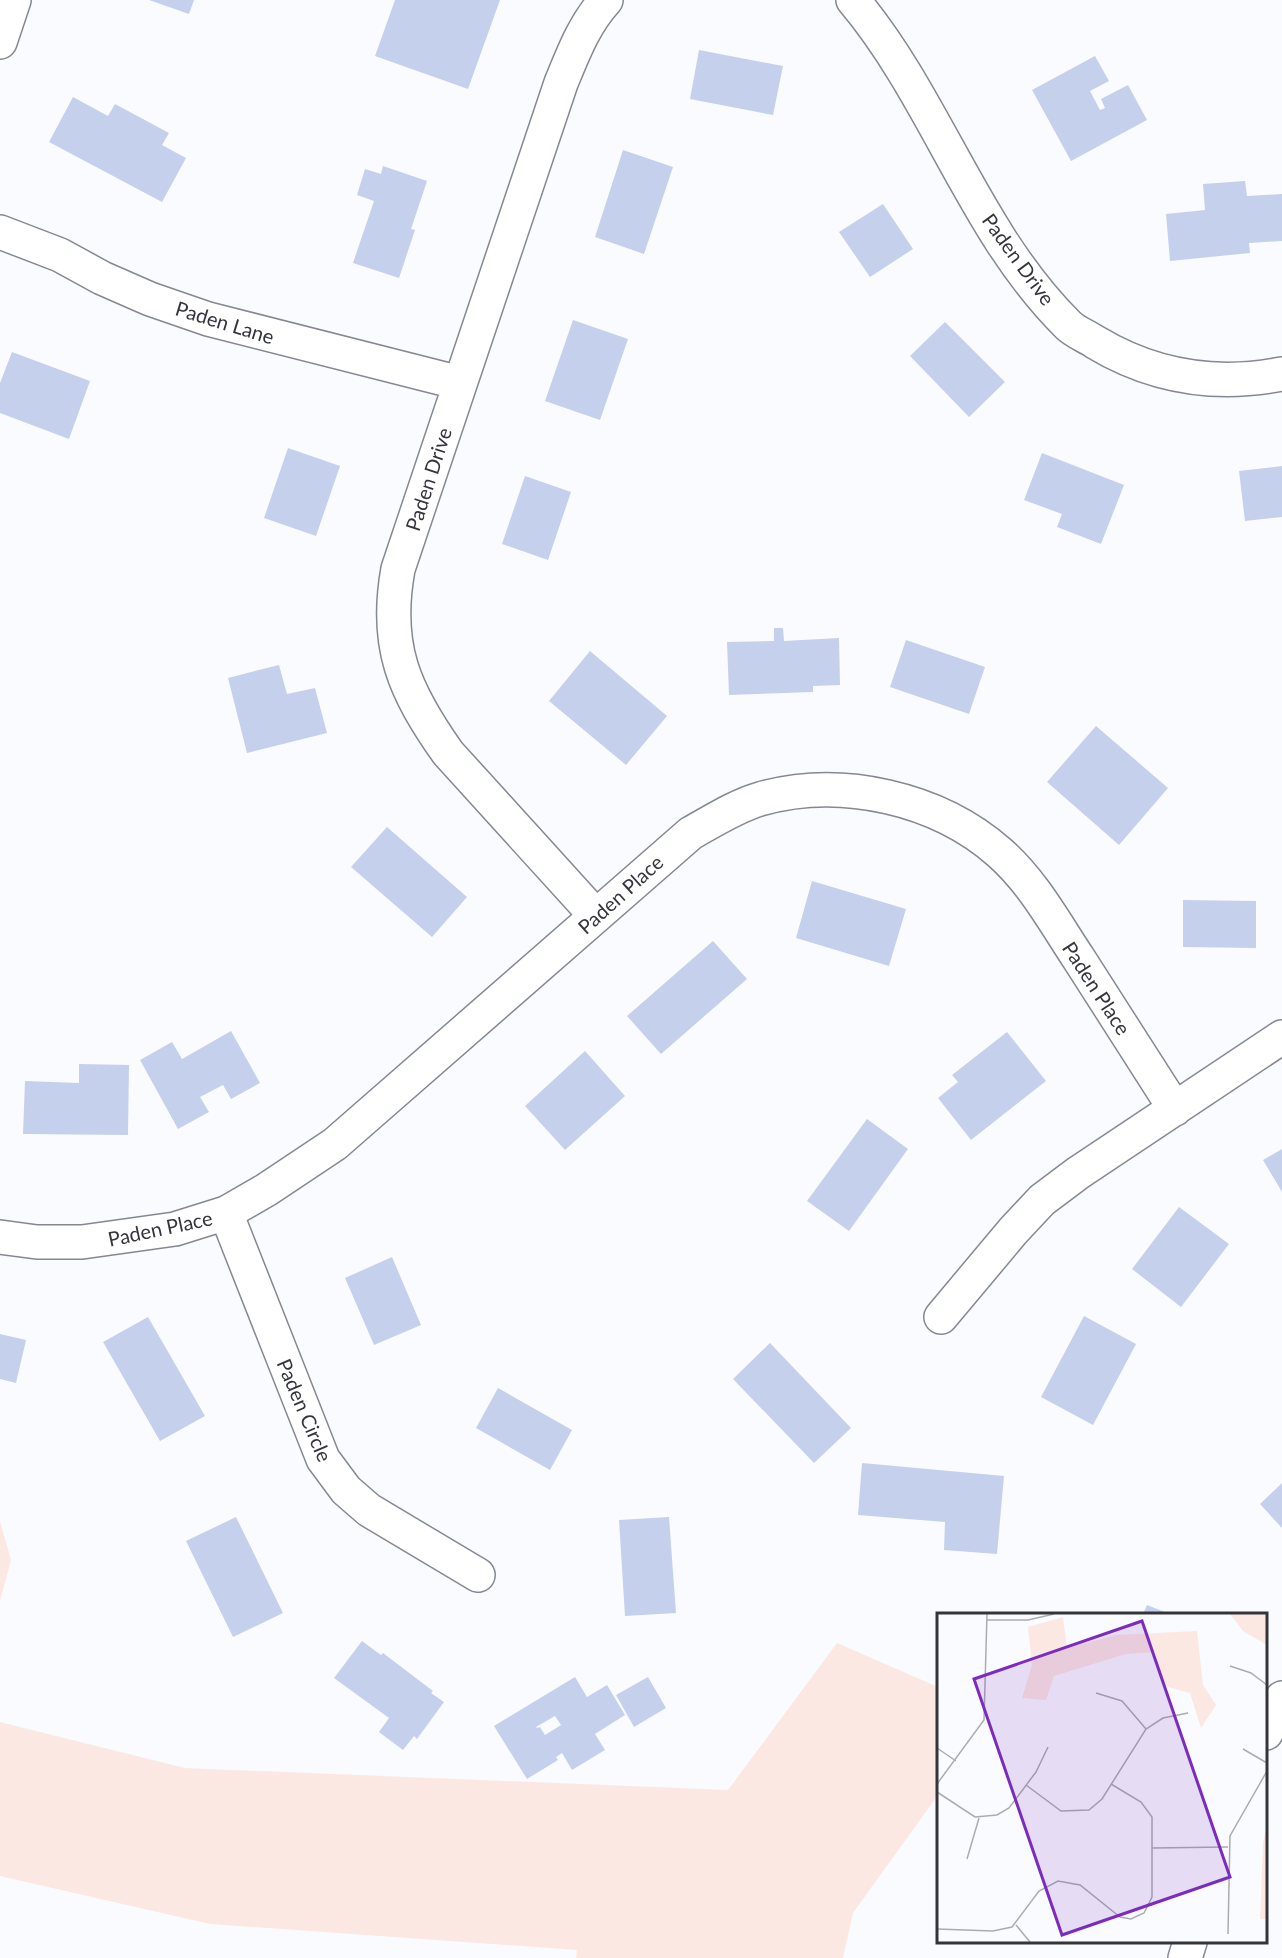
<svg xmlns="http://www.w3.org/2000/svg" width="1282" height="1958" font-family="Lato,sans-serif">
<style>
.green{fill:#fce8e2}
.building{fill:#c5d0ec;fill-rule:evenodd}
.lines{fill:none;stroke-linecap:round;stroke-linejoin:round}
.street-casing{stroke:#848892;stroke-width:36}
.street{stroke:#fff;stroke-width:33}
.labels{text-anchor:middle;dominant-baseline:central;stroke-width:5;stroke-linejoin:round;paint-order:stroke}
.street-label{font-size:20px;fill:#34353a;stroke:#fff}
.inset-road{fill:none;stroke:#abacb0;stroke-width:1.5}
.view{fill:#7b2cbf;fill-opacity:0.15;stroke:#7b2cbf;stroke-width:3}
.inset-edge{fill:none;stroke:#34353a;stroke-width:3}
</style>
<rect width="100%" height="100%" fill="#fafbfe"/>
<!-- green -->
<path class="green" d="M0,1521L11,1560L0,1601Z
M837,1643L938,1687V1795L853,1913L843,1958H576L577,1950L210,1924L0,1876V1722L185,1768L728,1790Z"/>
<!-- building -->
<path class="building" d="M149,0H194L189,14Z
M395,0H500L468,89L375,56Z
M699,50L783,66L773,115L690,99Z
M1095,56L1109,81L1090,91L1100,110L1105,108L1101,99L1128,85L1147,120L1071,161L1032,90Z
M73,97L108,116L115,104L169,133L162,145L186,158L162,202L49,142Z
M623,150L673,167L644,254L595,237Z
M383,166L427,181L411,229L415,230L399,278L353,263L374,201L357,195L365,169L381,174Z
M1245,181L1247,196L1282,194V241L1249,243L1250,253L1170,261L1166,214L1205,210L1203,184Z
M883,204L913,249L870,277L839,232Z
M573,320L628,339L600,420L545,401Z
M945,322L1005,382L969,417L910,356Z
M12,352L90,381L69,439L0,413V383Z
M288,448L340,466L316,536L264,518Z
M1042,453L1124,485L1101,544L1057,527L1062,514L1024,500Z
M1282,466V517L1245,521L1239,471Z
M525,476L571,492L548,560L502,544Z
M774,628H783L784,641L839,638L840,685L813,686V692L729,695L727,642L774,641Z
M906,640L985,667L969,714L890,687Z
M590,651L667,716L626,765L549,701Z
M279,665L287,694L315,688L327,733L247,753L228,678Z
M1096,726L1168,788L1119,845L1047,782Z
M387,827L467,897L432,937L351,867Z
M812,881L906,909L889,966L796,938Z
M1183,900L1256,901V948L1183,947Z
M713,941L747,979L661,1054L627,1016Z
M231,1031L260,1083L231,1099L223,1085L200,1097L209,1112L178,1129L140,1060L172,1042L182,1059Z
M1007,1032L1046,1081L971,1140L938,1098L958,1082L952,1075Z
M585,1051L625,1096L565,1150L525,1106Z
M79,1064L129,1065L128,1135L23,1134L25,1081L79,1083Z
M867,1119L908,1149L849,1231L807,1201Z
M1282,1149V1192L1263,1160Z
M1179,1207L1229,1244L1181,1307L1132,1269Z
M392,1257L421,1325L374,1345L345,1278Z
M1084,1316L1136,1344L1093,1425L1041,1397Z
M148,1317L205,1416L160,1441L103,1342Z
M0,1334L26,1340L16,1383L0,1379Z
M770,1343L851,1428L814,1463L733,1379Z
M498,1388L572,1430L550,1470L476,1428Z
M862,1463L1004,1476L997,1554L944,1550L945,1522L858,1515Z
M1282,1483V1528L1260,1504Z
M236,1517L283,1613L233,1637L186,1541Z
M669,1517L676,1613L625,1616L619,1520Z
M1147,1605L1170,1614H1143Z
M362,1641L381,1655L383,1653L433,1691L431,1693L444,1702L417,1739L414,1736L403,1750L379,1732L389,1718L334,1678Z
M575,1677L587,1697L607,1685L625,1715L595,1734L605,1750L572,1770L562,1753L556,1757L558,1760L527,1779L494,1726ZM555,1716L561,1725L545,1735L540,1727L537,1728L536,1727Z
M648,1677L666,1708L634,1727L616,1695Z"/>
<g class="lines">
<!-- street casing -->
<g class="street-casing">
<path id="street" d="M853,0C937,100 974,232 1068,325C1075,332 1086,336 1095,342C1153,377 1215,387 1282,374
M0,42L14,0
M0,232L60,255L102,278L150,299L208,319L460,383
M596,916L448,753C404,691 384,646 398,569L561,83C573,54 584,24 606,0
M226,1213L323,1459L346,1490L369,1510L478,1575
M0,1237L37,1242H82L175,1229L226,1213L266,1190L335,1144L691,833C713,821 736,806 760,799C841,776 938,798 1000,853C1033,882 1055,923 1079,959C1111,1009 1143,1059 1175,1109
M941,1317L1013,1231L1042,1200L1078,1173L1282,1037
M1266,1733L1282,1698
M1185,1958L1190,1942"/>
</g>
<!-- street -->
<use href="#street" class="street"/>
</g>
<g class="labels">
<!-- street labels -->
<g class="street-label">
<text transform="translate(1019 259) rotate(54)">Paden Drive</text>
<text transform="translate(225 322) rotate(17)">Paden Lane</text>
<text transform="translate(428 479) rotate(-72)">Paden Drive</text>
<text transform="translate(620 894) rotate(-42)">Paden Place</text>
<text transform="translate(1097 988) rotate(57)">Paden Place</text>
<text transform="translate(160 1228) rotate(-12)">Paden Place</text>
<text transform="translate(305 1410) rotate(67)">Paden Circle</text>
</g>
</g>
<!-- overview -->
<g transform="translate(937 1613)">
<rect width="330" height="330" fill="#fafbfe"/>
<path d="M293,1H330V32L306,18ZM126,4L130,35L179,22L260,18L266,72L279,92L264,115L253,80L231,74L221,61L219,39L189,41L117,63L109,87L85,85L95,52L91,14ZM330,212V306H323L326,229Z" fill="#fce8e2"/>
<path class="inset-road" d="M50,7H91L117,1M293,53L314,60L330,72M159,80L185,88L209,116M0,135L19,148M306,136L330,150M0,171L47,107L50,1M89,172L124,198L152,197L165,186L209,116L226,105L251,100M0,179L38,204L60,202L72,195L99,159L111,134M215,235L291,234M30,246L42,205M79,312L93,329M0,316L56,318L75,314L102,278L121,268L143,272L183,304L194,306L207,300L215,284V204L204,189L174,171M291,321L293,223L330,158"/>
<path class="view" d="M205,8L293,264L125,322L37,66Z"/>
<rect width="330" height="330" class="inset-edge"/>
</g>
</svg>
